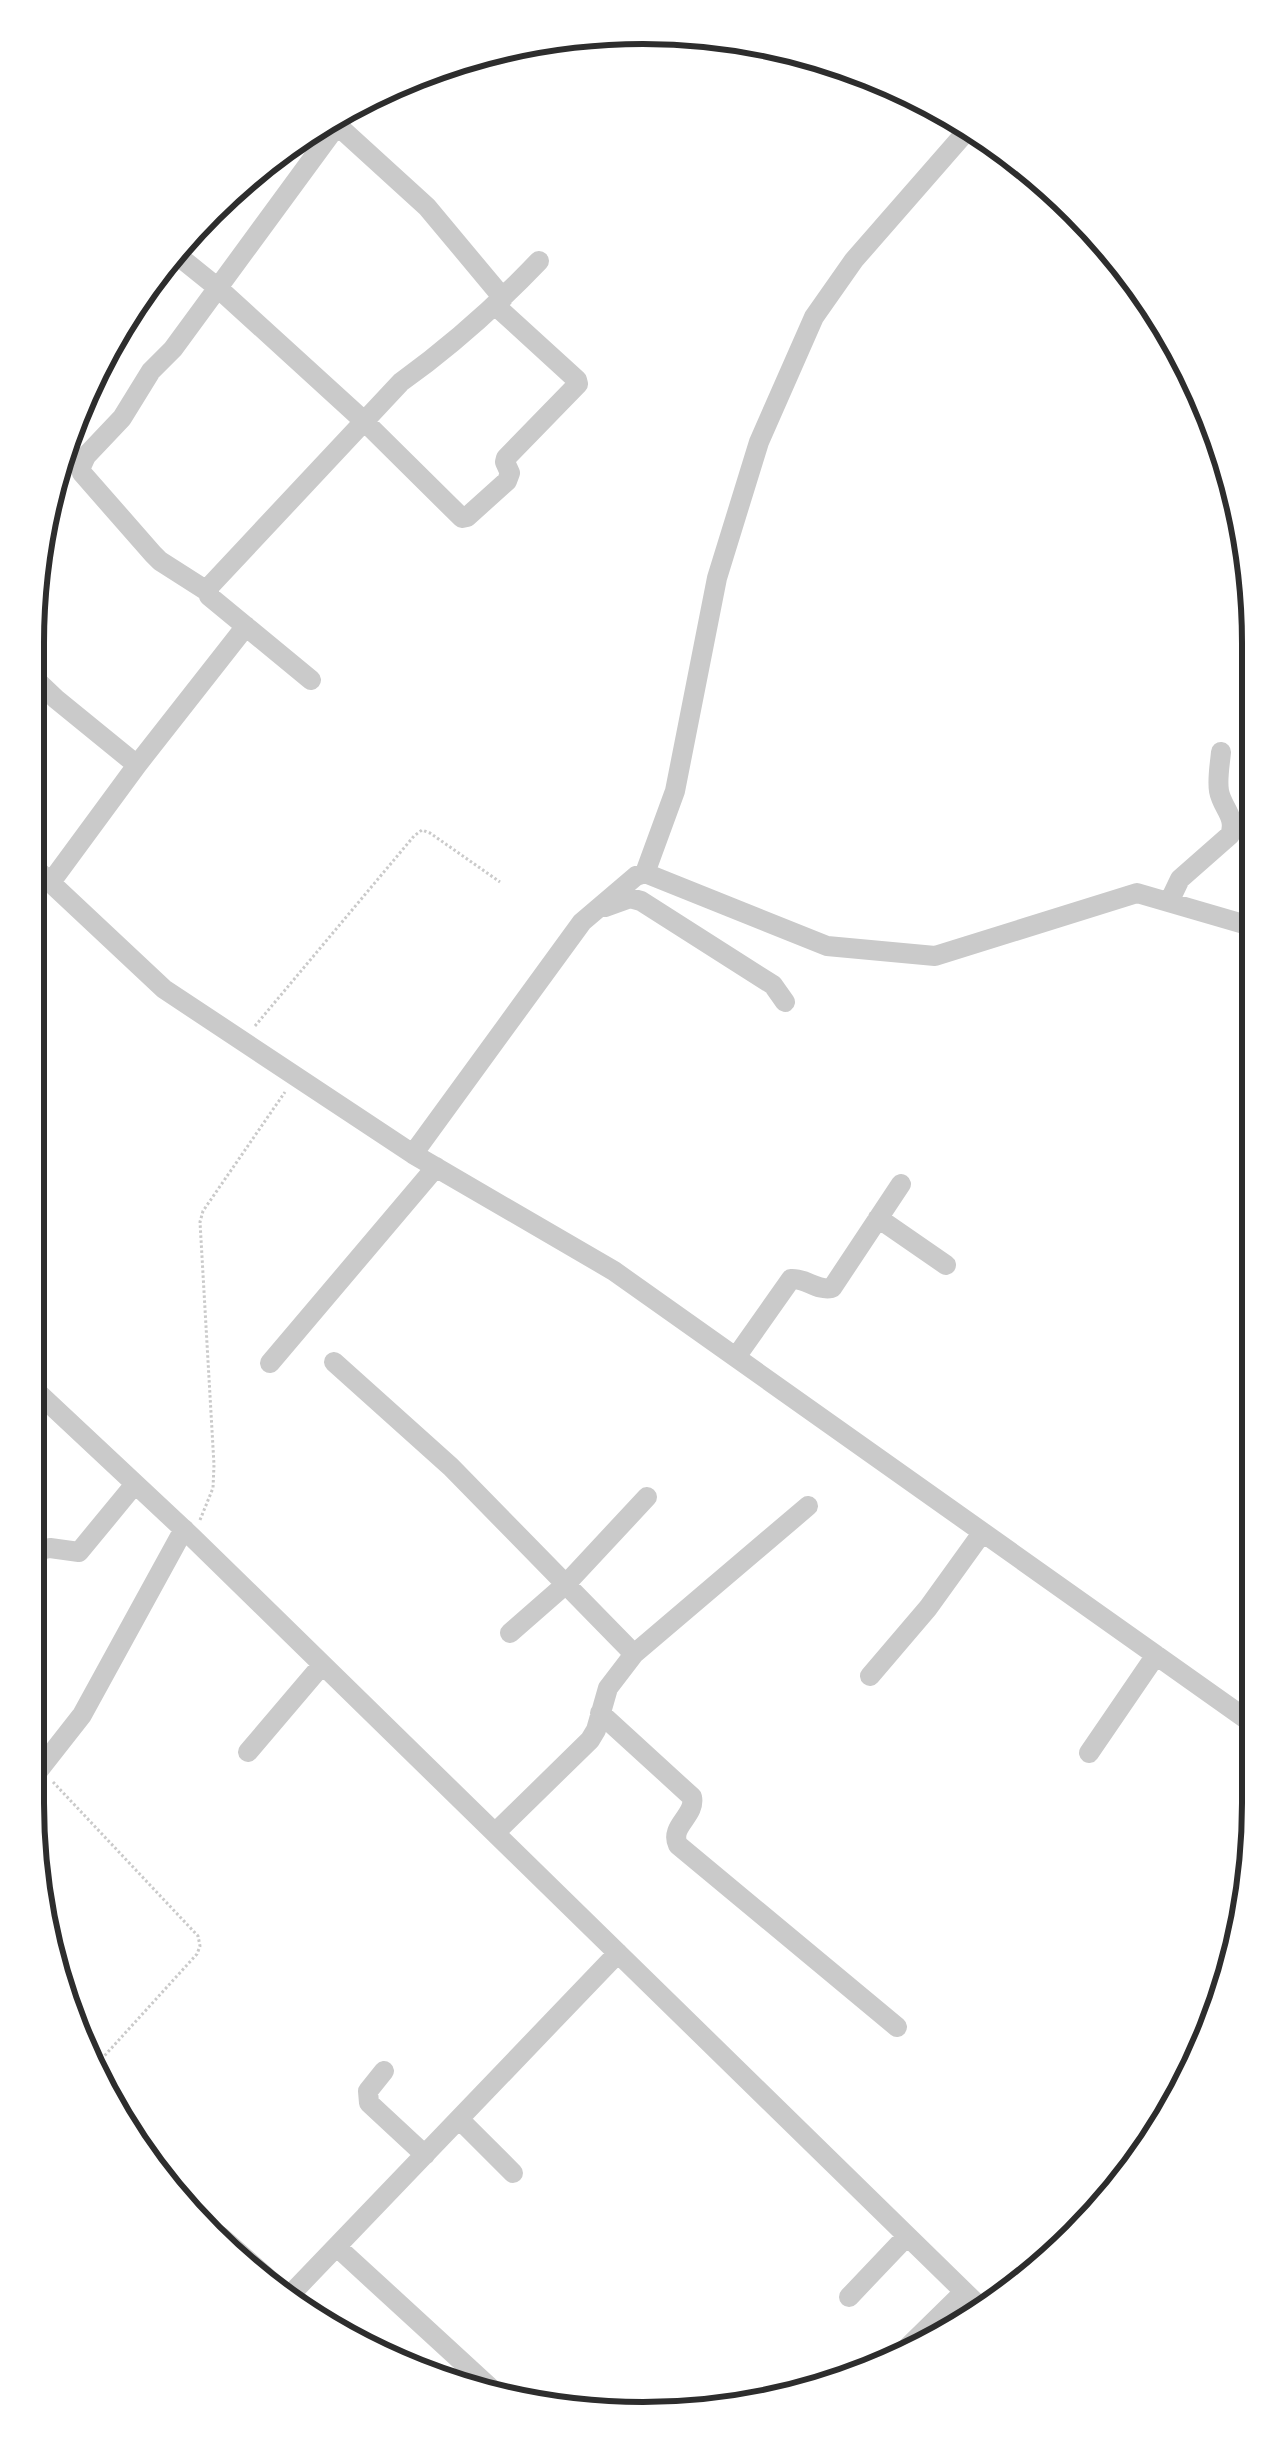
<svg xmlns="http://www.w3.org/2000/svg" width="1286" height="2446" font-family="Cabin,sans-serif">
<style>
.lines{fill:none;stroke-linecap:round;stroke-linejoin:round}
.path{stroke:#cacaca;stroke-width:3;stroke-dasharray:2.5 2.5;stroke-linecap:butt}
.minor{stroke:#cacaca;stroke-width:20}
.rim{fill:none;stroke:#2d2d2d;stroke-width:6}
</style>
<rect width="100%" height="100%" fill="#fff"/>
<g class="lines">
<!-- path -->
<path class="path" d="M255,1026L414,836L422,830L430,833L500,882
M200,1520L213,1488L214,1465L200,1222L203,1211L285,1092
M53,1782L198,1936L200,1946L197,1954L97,2064"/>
<!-- minor -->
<path class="minor" d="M337,125L427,207L503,298
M177,255L218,288L365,422L462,518L467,517L507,481L510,473L505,462L506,458L578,384L577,380L496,306
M207,591L160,561L153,554L82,473L81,467L86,456L122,418L151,371L173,349L346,113
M36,680L56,699L137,765
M311,680L209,596V587L401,382C451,346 496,306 539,261
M36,869L164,989L413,1154L614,1271L1249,1721
M645,873L675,791L717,578L759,442L814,317L854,260L965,133
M51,882L137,765L246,626
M1169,902L1180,879L1230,835C1237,817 1222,808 1219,791C1217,779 1220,764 1221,752
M605,907L630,898L641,901L773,985L785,1002
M413,1154L582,922L636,876L645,873L827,946L935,956L1137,893L1247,925
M878,1218L946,1265
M736,1357L791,1279C807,1278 816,1291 832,1288L901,1184
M334,1362L451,1467L634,1654
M270,1363L436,1167
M35,1390L192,1537L981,2308
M35,1551L50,1548L79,1552L135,1484
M510,1633L566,1584L647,1497
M870,1676L928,1608L982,1533
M600,1713L692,1797C696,1816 669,1826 678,1845L897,2027
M248,1752L322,1665
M1089,1753L1156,1655
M35,1775L82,1715L184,1529
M495,1833L590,1740L596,1730L608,1688L634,1654L808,1506
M384,2071L368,2091L369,2103L425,2155
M459,2119L513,2173
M220,2236L281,2290
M337,2247L495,2392
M289,2296L618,1953
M849,2297L907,2236
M908,2347L964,2292"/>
</g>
<!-- crop -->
<path d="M0 0H1286V2446H0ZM643 44H643A599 599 0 0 1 1242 643V1803A599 599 0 0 1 643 2402H643A599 599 0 0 1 44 1803V643A599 599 0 0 1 643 44Z" fill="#fff" fill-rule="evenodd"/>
<path class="rim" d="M643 44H643A599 599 0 0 1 1242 643V1803A599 599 0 0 1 643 2402H643A599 599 0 0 1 44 1803V643A599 599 0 0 1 643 44Z"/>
</svg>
